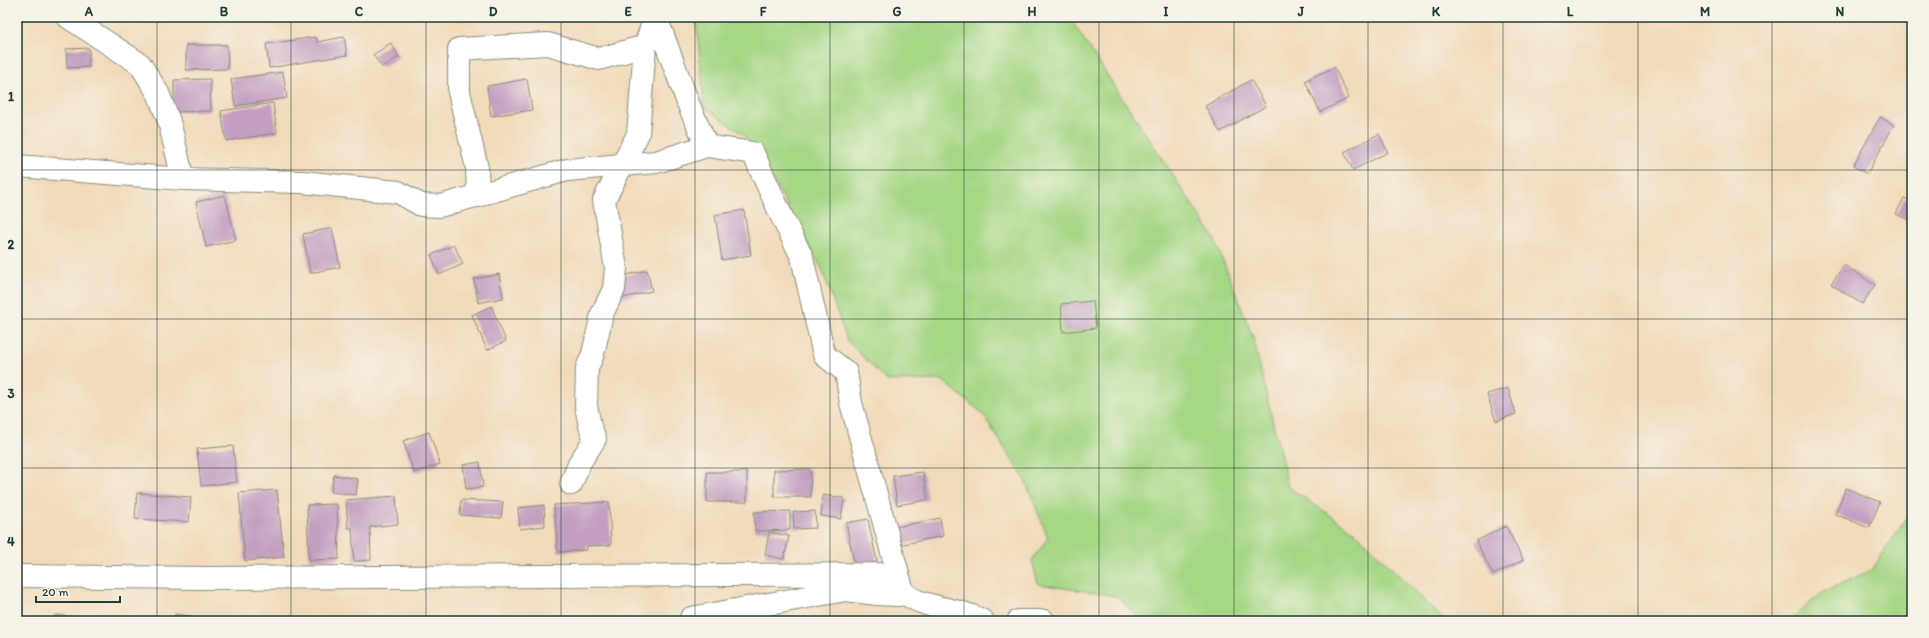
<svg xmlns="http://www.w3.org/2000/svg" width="1929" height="638" font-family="Itim,sans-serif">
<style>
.green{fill:#a6d785;stroke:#628a5c}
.building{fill:#c29ec1}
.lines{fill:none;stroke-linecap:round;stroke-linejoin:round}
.minor-casing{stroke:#888c77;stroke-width:24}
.minor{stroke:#fff;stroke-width:22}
.grid{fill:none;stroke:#1f3d34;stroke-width:1;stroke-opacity:0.55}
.neatline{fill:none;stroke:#1f3d34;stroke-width:1.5}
.grid-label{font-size:13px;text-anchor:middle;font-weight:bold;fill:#1f3d34}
</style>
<rect width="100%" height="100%" fill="#f7f3e8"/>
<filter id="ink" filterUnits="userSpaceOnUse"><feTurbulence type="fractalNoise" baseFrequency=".025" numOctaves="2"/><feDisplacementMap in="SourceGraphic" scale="8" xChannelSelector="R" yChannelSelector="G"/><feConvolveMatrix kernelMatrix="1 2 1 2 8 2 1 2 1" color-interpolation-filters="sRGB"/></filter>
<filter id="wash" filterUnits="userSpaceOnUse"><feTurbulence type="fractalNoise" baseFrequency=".012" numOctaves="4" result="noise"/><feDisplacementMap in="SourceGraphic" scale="16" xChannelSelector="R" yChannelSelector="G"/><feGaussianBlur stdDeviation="0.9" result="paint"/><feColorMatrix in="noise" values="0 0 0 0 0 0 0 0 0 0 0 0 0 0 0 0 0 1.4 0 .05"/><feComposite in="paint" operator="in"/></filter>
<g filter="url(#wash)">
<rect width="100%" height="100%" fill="#f1daba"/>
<!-- green -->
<path class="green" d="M696,17H1069L1214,238L1253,337L1288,487L1355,532L1445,621H1138L1135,614L1116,596L1038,584L1032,560L1048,538L1025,480L982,413L942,380L887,381L847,341L822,269L771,176L744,135L704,106Z
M1912,510V621H1789L1823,592L1872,570Z"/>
<g id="blocks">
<!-- building -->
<path class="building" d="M316,37L317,42L344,37L347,55L269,68L266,44Z
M391,43L399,57L382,67L373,55Z
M186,45H227L228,69L186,70Z
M89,48V67L67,68L66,49Z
M1334,67L1349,98L1320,112L1305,81Z
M283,72L287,98L235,106L231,79Z
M210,79L211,111L174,112V80Z
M527,79L532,110L491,116L487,86Z
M1251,80L1266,106L1220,132L1205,106Z
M273,103L277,133L226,141L221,111Z
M1880,117L1894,125L1867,174L1853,166Z
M1379,134L1388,152L1353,170L1344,152Z
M225,195L236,240L206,247L196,202Z
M1904,198L1912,201V221L1896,214Z
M744,210L751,255L722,260L715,215Z
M332,228L340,267L310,273L303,234Z
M454,245L463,264L439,275L431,255Z
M1844,265L1875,285L1862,304L1831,284Z
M647,270L652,291L623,298L619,277Z
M499,274L503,298L478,303L474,279Z
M1093,301L1096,328L1063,332L1061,304Z
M491,306L506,341L487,350L472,315Z
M1508,388L1516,414L1496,421L1487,394Z
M429,432L440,464L414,473L403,441Z
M233,446L237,482L201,486L197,449Z
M480,462L483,487L466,489L463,465Z
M810,469L811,497H774V470Z
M707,472H747V502H707Z
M923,472L928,500L897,505L893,476Z
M334,475L358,479L356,495L331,492Z
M1846,488L1880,502L1869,528L1835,514Z
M277,490L284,557L245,561L239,493Z
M137,493L191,497L189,522L135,519Z
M823,495L844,498L841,519L821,516Z
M396,496L398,524L370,527L371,560L354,561L352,528H348L346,500Z
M461,500L503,502L501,518L460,515Z
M609,502L611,545L587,546V550L558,552V548H557L554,505Z
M337,504L339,559L309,560L307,505Z
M544,505L545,526L520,529L518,508Z
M790,511V530L755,531L754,512Z
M815,511L816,528L794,529L793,512Z
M940,518L943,536L899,545L896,527Z
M868,519L877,562L855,567L846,523Z
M1506,526L1523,560L1493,575L1476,541Z
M769,532L789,536L784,559L765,555Z
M175,614L191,616L190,621H174Z
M55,615L78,617L77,621H54Z"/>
</g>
</g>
<g filter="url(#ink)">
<use href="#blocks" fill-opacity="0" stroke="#888c77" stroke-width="1"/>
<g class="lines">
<!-- minor casing -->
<g class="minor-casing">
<path id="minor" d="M68,17L140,64L158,93L169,121L183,179
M656,17L690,108L707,146L753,153L781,215L802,257L824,355L846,372L851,403L903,592
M17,166L183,179L302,182L398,192L421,205L440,206L567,170L656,162L707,146
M478,196L477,168L459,92V49L548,44L599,59L645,46
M571,484L580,462L595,439L590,426L586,406L587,368L593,354L602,314L614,289L616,268L604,200L638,134L645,46L655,17
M17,576L206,578L898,574
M691,621V618L846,590L877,594L899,595L903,592C924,610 959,607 983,621
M1018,621H1044"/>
</g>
<!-- minor -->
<use href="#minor" class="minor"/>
</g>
</g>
<!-- grid -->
<path class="grid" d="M157,17V621M291,17V621M426,17V621M561,17V621M695,17V621M830,17V621M964,17V621M1099,17V621M1234,17V621M1368,17V621M1503,17V621M1638,17V621M1772,17V621M17,170H1912M17,319H1912M17,468H1912"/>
<!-- margin -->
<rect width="1929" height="638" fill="none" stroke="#f7f3e8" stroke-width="44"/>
<!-- scale -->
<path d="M36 596v6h84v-6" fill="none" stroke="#1f3d34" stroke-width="2"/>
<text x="42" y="596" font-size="12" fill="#1f3d34" stroke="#f7f3e8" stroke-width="3" paint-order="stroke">20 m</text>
<rect x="22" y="22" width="1885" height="594" class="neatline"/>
<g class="grid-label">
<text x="89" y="16">A</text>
<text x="224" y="16">B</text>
<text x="359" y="16">C</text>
<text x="493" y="16">D</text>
<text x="628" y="16">E</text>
<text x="763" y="16">F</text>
<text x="897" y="16">G</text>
<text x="1032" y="16">H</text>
<text x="1166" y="16">I</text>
<text x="1301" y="16">J</text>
<text x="1436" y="16">K</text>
<text x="1570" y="16">L</text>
<text x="1705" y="16">M</text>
<text x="1840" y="16">N</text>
<text x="11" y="101">1</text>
<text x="11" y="249">2</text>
<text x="11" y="398">3</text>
<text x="11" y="546">4</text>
</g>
</svg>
